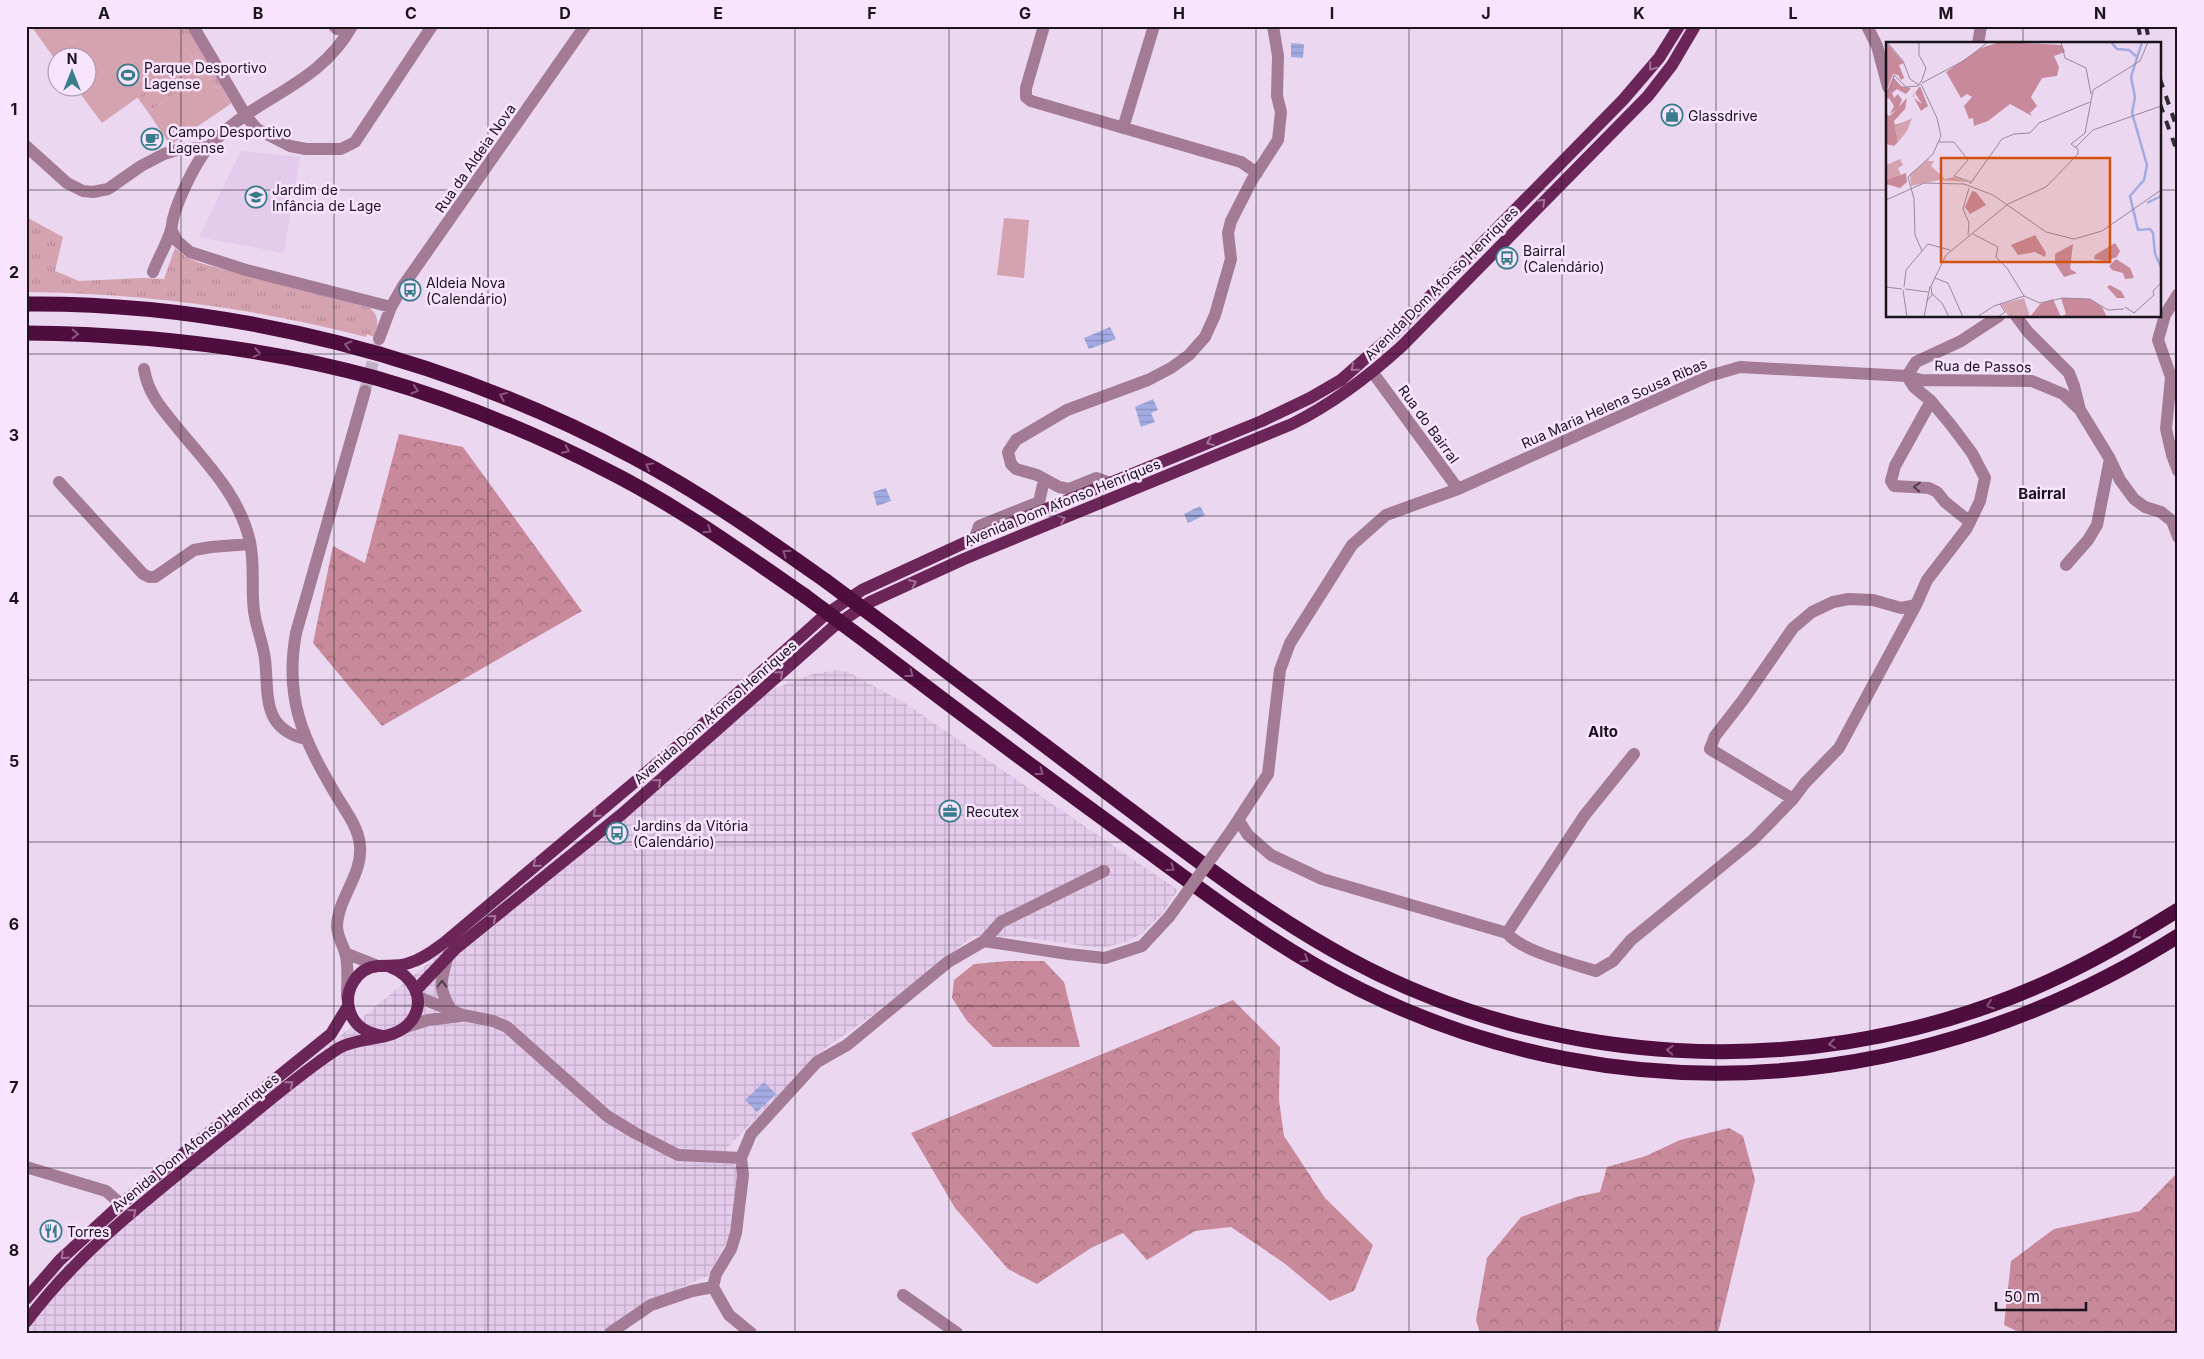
<svg xmlns="http://www.w3.org/2000/svg" width="2204" height="1359" font-family="Inter,sans-serif">
<style>
.built{fill:#e4cbeb}
.industrial{fill:url(#industrial-grid)}
.grass{fill:url(#grass-tufts)}
.forest{fill:url(#forest-crowns)}
.pitch{fill:#d5a3b0}
.water{fill:url(#water-rules)}
.lines{fill:none;stroke-linecap:round;stroke-linejoin:round}
.minor-tunnel{stroke:#c1b0c6;stroke-width:12;stroke-dasharray:12 6;stroke-linecap:butt}
.minor{stroke:#a47b95;stroke-width:12}
.major{stroke:#6b2558;stroke-width:12}
.highway{stroke:#4e0d3e;stroke-width:15}
.rail{stroke:#332a35;stroke-width:4;stroke-dasharray:9 9;stroke-linecap:butt}
.minor-bridge{stroke:#a47b95;stroke-width:12}
.highway-bridge{stroke:#4e0d3e;stroke-width:15}
.oneway{stroke:#a3719a}
.oneway2{stroke:#8a5881}
.oneway3{stroke:#513d4c}
.grid{fill:none;stroke:#1a131c;stroke-width:1;stroke-opacity:0.55}
.labels{text-anchor:middle;dominant-baseline:central;stroke-width:5;stroke-linejoin:round;paint-order:stroke}
.poi-label{font-size:14px;fill:#1a131c;stroke:#f8e4fe;text-anchor:start}
.street-label{font-size:14px;fill:#1a131c;stroke:#f8e4fe}
.neighbourhood-label{font-size:15px;font-weight:bold;fill:#1a131c;stroke:#f8e4fe}
.inset-river{fill:none;stroke:#a1abe1;stroke-width:2.5}
.inset-road{fill:none;stroke:#97899b;stroke-width:1}
.view{fill:#d3520e;fill-opacity:0.15;stroke:#d3520e;stroke-width:2.5}
.inset-edge{fill:none;stroke:#1a131c;stroke-width:2.5}
.neatline{fill:none;stroke:#1a131c;stroke-width:2}
.grid-label{font-size:16px;text-anchor:middle;font-weight:bold;fill:#1a131c}
</style>
<defs>
<pattern id="industrial-grid" width="8" height="8" patternUnits="userSpaceOnUse" patternTransform="scale(1.25)"><rect width="8" height="8" fill="#e4cbeb"/><path d="M0 4h8M4 0v8" fill="none" stroke="#c3adc9"/></pattern>
<pattern id="grass-tufts" width="24" height="20" patternUnits="userSpaceOnUse" patternTransform="scale(1.25)"><rect width="24" height="20" fill="#d5a3b0"/><path d="M3 7l-1-3M5 7V3M7 7l1-3M15 17l-1-3M17 17v-4M19 17l1-3" fill="none" stroke="#b68b97"/></pattern>
<pattern id="forest-crowns" width="20" height="18" patternUnits="userSpaceOnUse" patternTransform="scale(1.25)"><rect width="20" height="18" fill="#c88a9b"/><path d="M2 6a3 3 0 1 1 6 0M12 15a3 3 0 1 1 6 0" fill="none" stroke="#a2707e"/></pattern>
<pattern id="water-rules" width="6" height="5" patternUnits="userSpaceOnUse" patternTransform="scale(1.25)"><rect width="6" height="5" fill="#a1abe1"/><path d="M0 2.5h6" fill="none" stroke="#8a92c0"/></pattern>
</defs>
<rect width="100%" height="100%" fill="#ebd7f0"/>
<!-- built -->
<path class="built" d="M241,151L300,157L284,253L199,237Z"/>
<!-- industrial -->
<path class="industrial" d="M838,670L848,672L903,702L1178,890L1161,915L1142,933L1127,942L1099,948L1020,937L973,936L874,1014L825,1048L726,1149L737,1171L731,1234L708,1276L645,1303L605,1333H26V1314L56,1274L84,1247L523,885L751,702L776,688L813,674Z"/>
<!-- grass -->
<path class="grass" d="M170,26H187L231,103L229,105L207,73L148,112L137,97L193,58Z
M26,217L63,237L55,271L79,281L143,278L164,279L175,248L186,257L200,263L370,308C380,317 378,325 374,337L367,334L366,337C254,308 142,293 26,292Z"/>
<!-- forest -->
<path class="forest" d="M399,434L463,447L582,611L382,726L313,643L333,546L365,563Z
M1008,961H1044L1064,982L1080,1047H993L967,1021L952,998L954,980L974,964Z
M1233,1000L1280,1047L1279,1100L1284,1136L1325,1198L1373,1245L1354,1291L1330,1301L1284,1263L1231,1227L1195,1231L1147,1260L1123,1233L1091,1248L1037,1284L1008,1269L955,1208L911,1133Z
M1729,1128L1743,1136L1755,1180L1718,1333H1480L1476,1320L1487,1258L1521,1217L1576,1197L1600,1192L1607,1167L1646,1156L1680,1140Z
M2178,1172V1329L2172,1333H2021L2004,1325L2011,1261L2054,1229L2140,1211Z"/>
<!-- pitch -->
<path class="pitch" d="M31,26H170L193,58L102,123L76,88H88V58H58L57,62Z
M207,73L229,105L170,145L148,112Z
M1004,218L1029,220L1024,278L997,275Z"/>
<!-- water -->
<path class="water" d="M1291,43L1304,44L1303,58L1291,57Z
M1110,327L1116,339L1089,349L1084,338Z
M1153,399L1158,410L1151,413L1155,422L1141,427L1135,407Z
M886,488L891,501L877,506L873,492Z
M1200,506L1205,515L1188,523L1184,514Z
M764,1082L776,1094L757,1112L745,1100Z"/>
<g class="lines">
<!-- minor-tunnel -->
<path class="minor-tunnel" d="M365,391L379,339"/>
<!-- minor -->
<path class="minor" d="M193,26L246,116L257,129L290,146L306,149H341L355,142L432,26
M334,26L337,29L349,30
M1044,26L1026,88V97L1031,101L1241,162L1257,173
M1867,26L1877,46L1888,87
M1978,44L1981,26
M1123,128L1154,26
M26,146L67,183L83,191L93,192L108,189L141,166L164,154L177,150L209,147
M171,229L177,241L190,252L246,270L391,307
M153,272C158,258 167,244 171,230C172,227 172,223 173,219C178,199 195,163 208,148C251,97 317,89 352,26
M2178,294L2165,315L2158,340L2171,377L2166,429L2172,455L2178,471
M2016,316L2028,332L2069,373L2074,386L2080,410L2110,459L2120,480L2134,499L2145,507L2161,512L2172,521L2178,537
M379,339L391,307L403,286L585,26
M144,369C148,395 164,411 180,431C209,466 240,497 250,542C255,565 251,588 254,611C256,627 263,643 265,659C269,694 261,728 305,739
M1907,376L1914,387L1931,401L1951,425L1972,453L1985,478L1980,501L1967,528L1927,580L1916,605L1901,608L1873,600L1849,599L1833,602L1812,612L1793,628L1743,700L1715,736L1710,749L1793,799L1805,783L1839,748L1916,605
M1907,376L1916,362L1961,341L1999,316
M1376,377L1458,489
M1931,401L1895,466L1891,481L1894,486L1929,488L1937,492L1945,502L1970,522
M59,482L143,574L149,577H155L194,550L211,547L250,544
M1110,483L1096,478L1069,489L1059,487L1037,475L1016,469L1011,464L1008,452L1016,440L1067,410L1148,380L1171,368L1189,355L1205,337L1215,315L1231,259L1228,233L1231,221L1252,180L1278,140L1281,112L1277,96L1278,56L1273,26
M975,538L979,526L1039,502L1044,480
M2066,565L2088,540L2097,525L2110,459
M1634,754L1584,816L1507,933C1521,951 1574,964 1596,971L1613,961L1631,940L1753,840L1793,799
M1239,821L1248,835L1271,855L1322,879L1507,933
M1231,831L1268,774L1280,670L1290,643L1352,545L1386,515L1458,489L1709,376L1740,367L1907,376L1921,380L2032,381L2063,394L2080,410
M984,941L1001,922L1104,871
M345,953L378,966
M448,955C441,983 437,985 451,1010
M347,997C347,983 349,965 345,952C342,943 337,936 337,926C338,898 363,874 360,846C359,828 345,810 336,795C303,739 284,699 296,633L365,391
M418,997L463,1015L493,1021L507,1027L607,1116L635,1133L678,1155L741,1158
M406,1027L428,1020L461,1016
M26,1167L106,1191L121,1204
M903,1295L957,1333
M610,1333L651,1305L692,1291L713,1287
M751,1333L729,1315L713,1287L716,1274L731,1249L736,1233L743,1175L741,1158L751,1134L817,1062L847,1045L948,962L984,941L1068,954L1105,958L1142,946L1169,917"/>
<!-- major -->
<path class="major" d="M416,990L455,949L622,814L833,627L870,602L964,559L1292,424C1334,403 1368,377 1402,346L1648,96L1672,65L1695,26
M382,1036C367,1033 355,1027 350,1012C343,992 356,968 378,966C389,965 399,967 409,963C423,959 434,950 445,942L693,733L825,615L862,590L975,538L1262,421L1310,398L1341,380L1392,335L1623,100L1659,58L1679,26
M26,1299L60,1260L121,1204L331,1034L348,1006
M26,1322C80,1250 150,1197 219,1141C259,1110 297,1075 339,1048C362,1035 395,1043 412,1020C427,998 411,975 390,967"/>
<!-- highway -->
<path class="highway" d="M26,304C234,302 450,359 633,457C701,493 764,537 826,581
M26,333C143,334 263,347 376,378C456,401 532,432 606,470C676,505 740,551 805,596
M892,630C967,686 1042,743 1117,800C1191,856 1266,914 1349,959C1550,1068 1800,1081 2012,997C2071,974 2125,943 2178,910
M871,645C960,713 1050,780 1141,846C1212,898 1282,951 1361,990C1627,1121 1930,1093 2178,936"/>
<!-- rail -->
<path class="rail" d="M2138,26L2142,44
M2146,26L2150,44
M2160,79L2178,131
M2160,104L2178,154"/>
<!-- minor-bridge -->
<path class="minor-bridge" d="M1169,917L1231,831"/>
<!-- highway-bridge -->
<path class="highway-bridge" d="M826,581L892,630
M805,596L871,645"/>
</g>
<!-- one-way arrows -->
<defs><path id="oneway-chevron" d="M-2-3.5L2.5 0L-2 3.5" fill="none" stroke-width="1.6" stroke-linecap="round" stroke-linejoin="round" transform="scale(1.25)"/></defs>
<g class="oneway">
<use href="#oneway-chevron" transform="translate(1652 67) rotate(129)"/>
<use href="#oneway-chevron" transform="translate(1542 202) rotate(-45)"/>
<use href="#oneway-chevron" transform="translate(1354 368) rotate(140)"/>
<use href="#oneway-chevron" transform="translate(1210 442) rotate(158)"/>
<use href="#oneway-chevron" transform="translate(1062 519) rotate(-22)"/>
<use href="#oneway-chevron" transform="translate(913 583) rotate(-24)"/>
<use href="#oneway-chevron" transform="translate(780 674) rotate(-42)"/>
<use href="#oneway-chevron" transform="translate(658 782) rotate(-41)"/>
<use href="#oneway-chevron" transform="translate(596 814) rotate(140)"/>
<use href="#oneway-chevron" transform="translate(536 864) rotate(140)"/>
<use href="#oneway-chevron" transform="translate(493 918) rotate(-39)"/>
<use href="#oneway-chevron" transform="translate(290 1084) rotate(-39)"/>
<use href="#oneway-chevron" transform="translate(133 1212) rotate(-40)"/>
<use href="#oneway-chevron" transform="translate(64 1256) rotate(136)"/>
</g>
<g class="oneway2">
<use href="#oneway-chevron" transform="translate(75 334) rotate(1)"/>
<use href="#oneway-chevron" transform="translate(348 345) rotate(-165)"/>
<use href="#oneway-chevron" transform="translate(257 353) rotate(10)"/>
<use href="#oneway-chevron" transform="translate(415 390) rotate(17)"/>
<use href="#oneway-chevron" transform="translate(503 396) rotate(-158)"/>
<use href="#oneway-chevron" transform="translate(566 450) rotate(26)"/>
<use href="#oneway-chevron" transform="translate(649 466) rotate(-151)"/>
<use href="#oneway-chevron" transform="translate(708 530) rotate(33)"/>
<use href="#oneway-chevron" transform="translate(786 553) rotate(-145)"/>
<use href="#oneway-chevron" transform="translate(910 674) rotate(37)"/>
<use href="#oneway-chevron" transform="translate(1040 772) rotate(37)"/>
<use href="#oneway-chevron" transform="translate(1171 868) rotate(36)"/>
<use href="#oneway-chevron" transform="translate(2136 935) rotate(149)"/>
<use href="#oneway-chevron" transform="translate(1305 959) rotate(31)"/>
<use href="#oneway-chevron" transform="translate(1990 1005) rotate(161)"/>
<use href="#oneway-chevron" transform="translate(1832 1044) rotate(172)"/>
<use href="#oneway-chevron" transform="translate(1670 1050) rotate(-177)"/>
</g>
<g class="oneway3">
<use href="#oneway-chevron" transform="translate(1917 487) rotate(-176)"/>
<use href="#oneway-chevron" transform="translate(442 984) rotate(-88)"/>
</g>
<!-- grid -->
<path class="grid" d="M181,26V1333M334,26V1333M488,26V1333M642,26V1333M795,26V1333M949,26V1333M1102,26V1333M1256,26V1333M1409,26V1333M1562,26V1333M1716,26V1333M1870,26V1333M2023,26V44M26,190H1888M2160,190H2178M2023,316V1333M26,354H2178M26,516H2178M26,680H2178M26,842H2178M26,1006H2178M26,1168H2178"/>
<!-- icons -->
<defs>
<g id="stadium-ring" transform="scale(1.125)"><circle r="9.5" fill="#f8e4fe" stroke="#387d8b" stroke-width="1.5"/><path d="M0-5a6.5 5 0 1 0 0 10a6.5 5 0 1 0 0-10ZM-3.5-1.8h7v3.6h-7Z" fill="#387d8b"/></g>
<g id="shop-ring" transform="scale(1.125)"><circle r="9.5" fill="#f8e4fe" stroke="#387d8b" stroke-width="1.5"/><path d="M-5-2.5h2.3a2.7 3.5 0 0 1 5.4 0H5L5.5 6h-11ZM-1.5-2.5h3a1.5 2.3 0 0 0-3 0Z" fill="#387d8b"/></g>
<g id="cafe-ring" transform="scale(1.125)"><circle r="9.5" fill="#f8e4fe" stroke="#387d8b" stroke-width="1.5"/><path d="M-5.5-4.5H6V0H3Q3 3.5 0 3.5H-2.5Q-5.5 3.5-5.5 0ZM3-3.2v2h1.7v-2ZM-6 4.5H4V6H-6Z" fill="#387d8b"/></g>
<g id="school-ring" transform="scale(1.125)"><circle r="9.5" fill="#f8e4fe" stroke="#387d8b" stroke-width="1.5"/><path d="M0-5L7-2L0 1L-7-2ZM-4 1L0 2.5L4 1V4Q0 6-4 4Z" fill="#387d8b"/></g>
<g id="bus-ring" transform="scale(1.125)"><circle r="9.5" fill="#f8e4fe" stroke="#387d8b" stroke-width="1.5"/><path d="M-5-6H5V4H4V6H2V4H-2V6H-4V4H-5ZM-3.5-4V0h7V-4ZM-3.5 1.2v1.5H-2V1.2ZM2 1.2v1.5H3.5V1.2Z" fill="#387d8b"/></g>
<g id="office-ring" transform="scale(1.125)"><circle r="9.5" fill="#f8e4fe" stroke="#387d8b" stroke-width="1.5"/><path d="M-6-3h4V-5.5h4V-3h4V5H-6ZM-1-4.5V-3h2v-1.5ZM-6 0V1H6V0Z" fill="#387d8b"/></g>
<g id="restaurant-ring" transform="scale(1.125)"><circle r="9.5" fill="#f8e4fe" stroke="#387d8b" stroke-width="1.5"/><path d="M-5-6h1v4h1v-4h1v4h1v-4h1v5L-1.5 .5V6h-2V.5L-5-1ZM5-6V6H3V1.5H1.5Q1.5-4 5-6Z" fill="#387d8b"/></g>
</defs>
<g fill-rule="evenodd">
<use href="#stadium-ring" x="128" y="75"/>
<use href="#shop-ring" x="1672" y="115"/>
<use href="#cafe-ring" x="152" y="139"/>
<use href="#school-ring" x="256" y="197"/>
<use href="#bus-ring" x="1507" y="258"/>
<use href="#bus-ring" x="410" y="290"/>
<use href="#office-ring" x="950" y="811"/>
<use href="#bus-ring" x="617" y="833"/>
<use href="#restaurant-ring" x="51" y="1231"/>
</g>
<g class="labels">
<!-- poi labels -->
<g class="poi-label">
<text x="144" y="67">Parque Desportivo<tspan x="144" dy="16">Lagense</tspan></text>
<text x="1688" y="115">Glassdrive</text>
<text x="168" y="131">Campo Desportivo<tspan x="168" dy="16">Lagense</tspan></text>
<text x="272" y="189">Jardim de<tspan x="272" dy="16">Infância de Lage</tspan></text>
<text x="1523" y="250">Bairral<tspan x="1523" dy="16">(Calendário)</tspan></text>
<text x="426" y="282">Aldeia Nova<tspan x="426" dy="16">(Calendário)</tspan></text>
<text x="966" y="811">Recutex</text>
<text x="633" y="825">Jardins da Vitória<tspan x="633" dy="16">(Calendário)</tspan></text>
<text x="67" y="1231">Torres</text>
</g>
<!-- street labels -->
<g class="street-label">
<text transform="translate(475 158) rotate(-55)">Rua da Aldeia Nova</text>
<text transform="translate(1441 283) rotate(-45)">Avenida Dom Afonso Henriques</text>
<text transform="translate(1983 366) rotate(1)">Rua de Passos</text>
<text transform="translate(1614 403) rotate(-24)">Rua Maria Helena Sousa Ribas</text>
<text transform="translate(1429 424) rotate(54)">Rua do Bairral</text>
<text transform="translate(1062 502) rotate(-22)">Avenida Dom Afonso Henriques</text>
<text transform="translate(715 712) rotate(-41)">Avenida Dom Afonso Henriques</text>
<text transform="translate(195 1142) rotate(-39)">Avenida Dom Afonso Henriques</text>
</g>
<!-- neighbourhood labels -->
<g class="neighbourhood-label">
<text x="2042" y="493">Bairral</text>
<text x="1603" y="731">Alto</text>
</g>
</g>
<!-- overview -->
<g transform="translate(1886 42)">
<rect width="275" height="275" fill="#ebd7f0"/>
<path d="M26,76L21,89L12,100L9,85ZM44,116L42,119H48L45,124L59,137L68,135L83,140L53,138L25,144L24,132ZM14,117L17,123L12,126L15,133L0,138V123Z" fill="#d5a3b0"/>
<path d="M0,0L18,21L13,23L18,36L15,38L12,33L7,32L0,50ZM114,0L176,3L179,10L168,14L173,25L171,34L156,36L145,55L151,64L144,71L146,74L124,62L102,79L88,84L87,76L83,77L78,64L86,55L81,52L75,56L60,30L95,6ZM7,35L15,44L25,46L20,52L11,47L6,51L8,56L12,52L16,58L12,66L4,72L8,64L3,56L0,57V51ZM34,44L42,64L35,69L27,54L28,51V56L36,62L29,51ZM21,56L19,67L8,79L9,83L21,79L9,85L12,100L8,104L0,102V68L2,74L5,73ZM20,131L21,140L14,146L0,142V138ZM86,149L90,150L100,163L84,172L79,165ZM149,193L160,211L159,215L149,210L132,213L125,203ZM229,201L234,209L231,215L220,219L208,217L209,213ZM187,202L184,227L191,231L178,235L169,221V212ZM230,217L244,226L248,236L239,237L237,231L226,228L223,224ZM224,243L235,249L239,256H231L221,245ZM175,256L204,257L216,265L221,275H175L180,272ZM167,257L175,275H144L154,262Z" fill="#c88a9b"/>
<path d="M138,256L144,275H123L115,262Z" fill="#d5a3b0"/>
<path class="inset-river" d="M225,0L231,7L243,8L251,15M256,0L245,35L249,55L246,71L261,123L258,138L244,154L252,188L264,187L267,191L269,212L275,225M261,161L275,154"/>
<path class="inset-road" d="M1,0L17,19L24,37L33,43M33,0V13L40,26L36,38M175,0L179,16L200,26L205,52M36,41L79,18L102,0M35,42L51,76L55,94L47,112L22,135L28,157L29,193L36,209M0,51L5,47L8,33L20,45L32,44L36,38M53,100H68L82,118L68,134L85,140M189,106L207,88L275,64M84,142L116,97L128,92L144,91L153,81L204,60M0,158L38,141L78,142L107,153L160,190L188,197L216,189L275,148M87,192L112,205L110,215L121,226L138,254M82,193L83,181L77,167L83,146M49,236L62,241L77,275M0,245L16,247M18,245L20,228L42,202L64,208M19,247L42,250M17,248L21,275M46,252L56,261L63,275M138,254L154,261L177,256L204,257L222,268L238,267M40,260L46,253L45,244L60,213L122,162L160,145L192,112V107L185,102L199,91L207,48L254,19L262,0M239,265L248,271L268,253L267,249L275,241M38,275L44,244M91,275L108,264L138,254M112,275L119,270L114,262"/>
<path class="view" d="M55,116H224V220H55Z"/>
<rect width="275" height="275" class="inset-edge"/>
</g>
<!-- border -->
<rect width="2204" height="1359" fill="none" stroke="#f8e4fe" stroke-width="55"/>
<!-- north arrow -->
<g transform="translate(72 72)"><circle r="24" fill="#f8e4fe" stroke="#9f90a4"/>
<path d="M0-4L9 19L0 12L-9 19Z" fill="#387d8b"/>
<text y="-8" font-size="14" font-weight="bold" text-anchor="middle" fill="#1a131c">N</text>
</g>
<!-- scale -->
<path d="M1996 1302v8h90v-8" fill="none" stroke="#1a131c" stroke-width="2.5"/>
<text x="2004" y="1302" font-size="15" fill="#1a131c" stroke="#f8e4fe" stroke-width="4" paint-order="stroke">50 m</text>
<rect x="28" y="28" width="2148" height="1304" class="neatline"/>
<g class="grid-label">
<text x="104" y="19">A</text>
<text x="258" y="19">B</text>
<text x="411" y="19">C</text>
<text x="565" y="19">D</text>
<text x="718" y="19">E</text>
<text x="872" y="19">F</text>
<text x="1025" y="19">G</text>
<text x="1179" y="19">H</text>
<text x="1332" y="19">I</text>
<text x="1486" y="19">J</text>
<text x="1639" y="19">K</text>
<text x="1793" y="19">L</text>
<text x="1946" y="19">M</text>
<text x="2100" y="19">N</text>
<text x="14" y="115">1</text>
<text x="14" y="278">2</text>
<text x="14" y="441">3</text>
<text x="14" y="604">4</text>
<text x="14" y="767">5</text>
<text x="14" y="930">6</text>
<text x="14" y="1093">7</text>
<text x="14" y="1256">8</text>
</g>
</svg>
